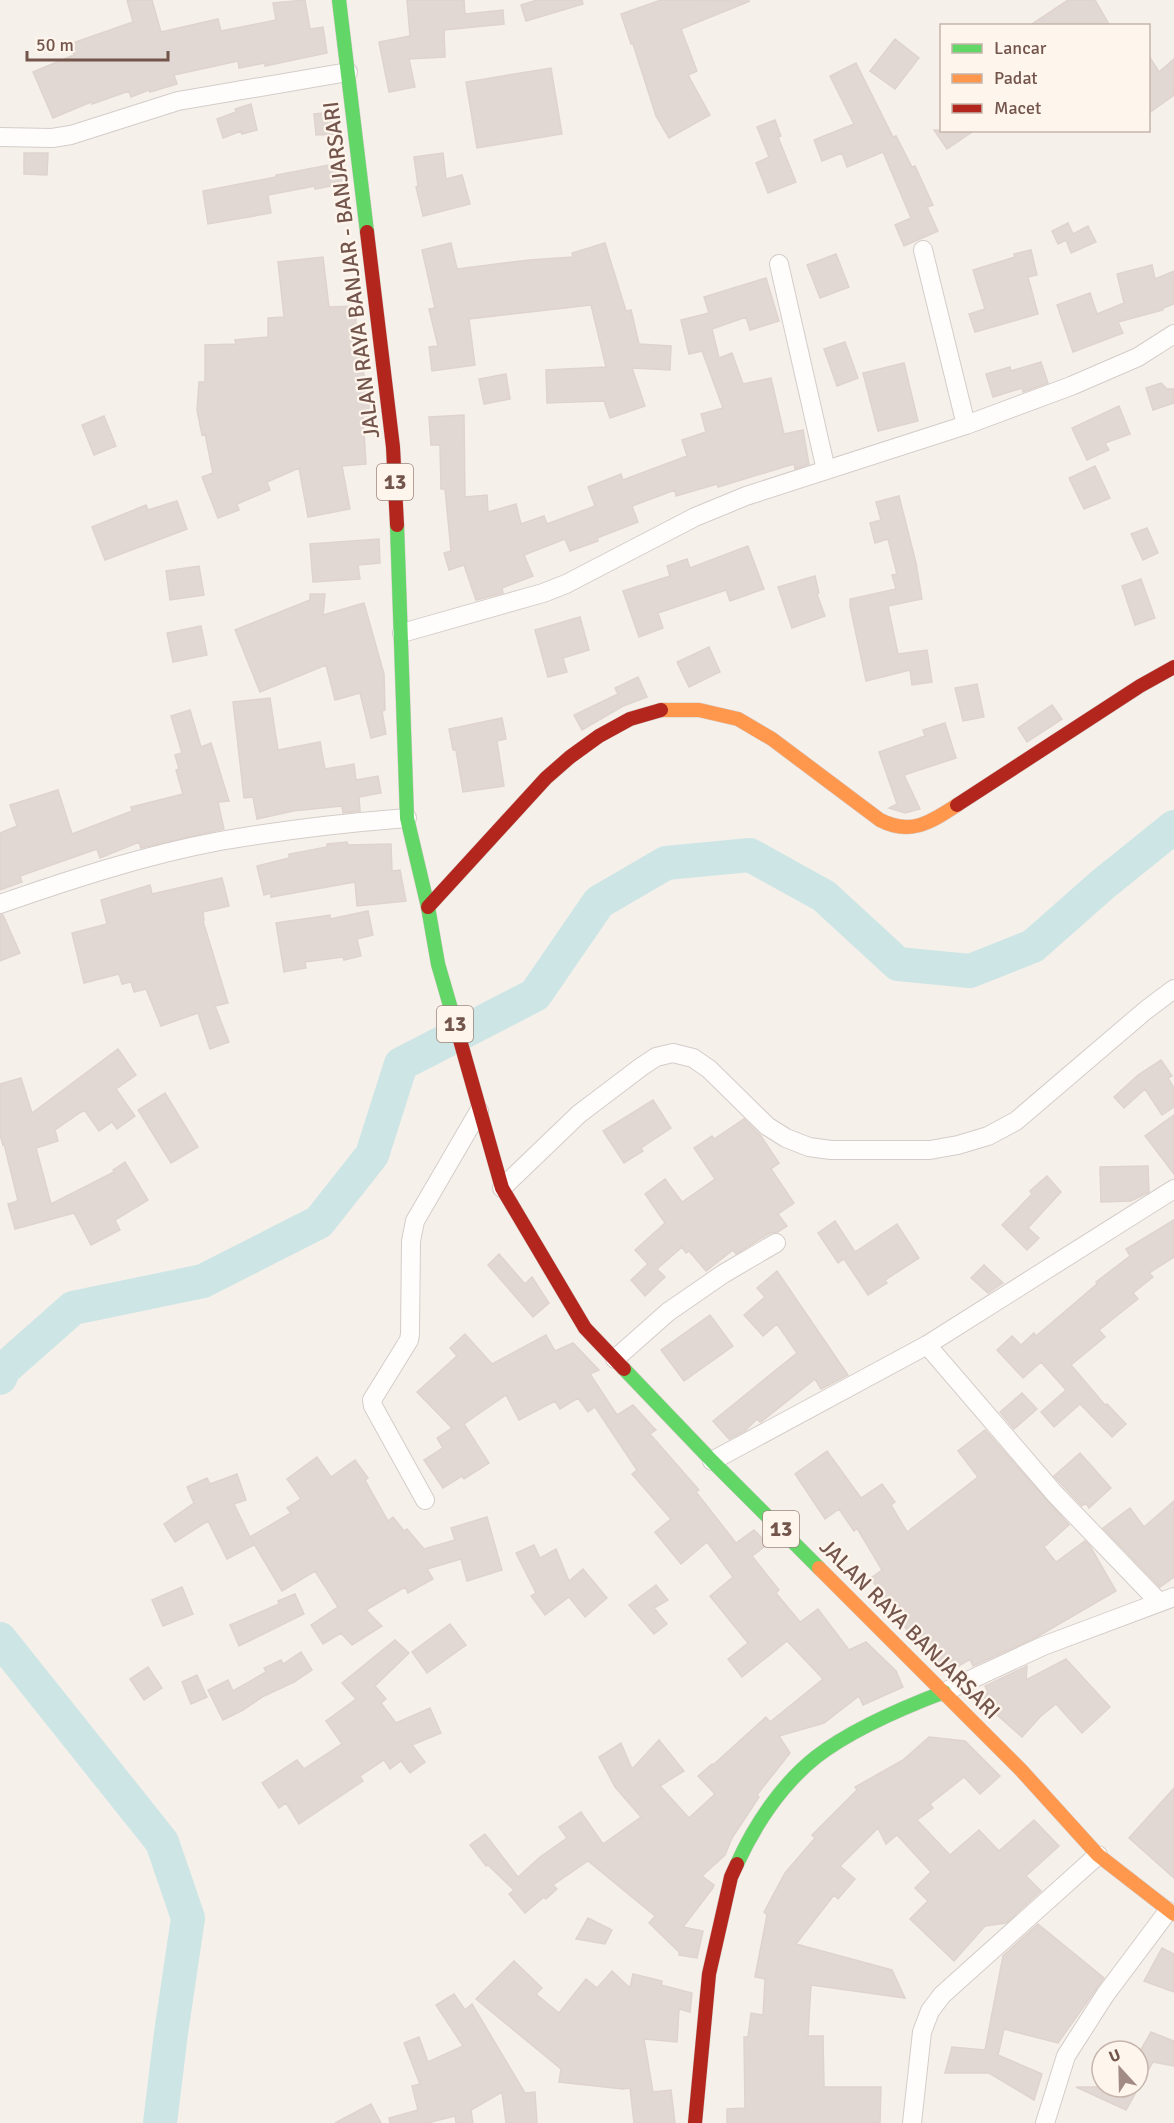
<svg xmlns="http://www.w3.org/2000/svg" width="1174" height="2123" font-family="Signika,sans-serif">
<style>
.lines{fill:none;stroke-linecap:round;stroke-linejoin:round}
.river{stroke:#cde6e5;stroke-width:34}
.building{fill:#e2d8d3;stroke:#dfd3cd;stroke-width:1.5}
.street-casing{stroke:#d4ccc8;stroke-width:20}
.fast-casing{stroke:#d5ccc8;stroke-width:15}
.slow-casing{stroke:#d5ccc8;stroke-width:15}
.jam-casing{stroke:#d5ccc8;stroke-width:15}
.street{stroke:#fefdfc;stroke-width:18}
.fast{stroke:#63d668;stroke-width:14}
.slow{stroke:#ff974d;stroke-width:14}
.jam{stroke:#b3261e;stroke-width:14}
.labels{text-anchor:middle;dominant-baseline:central;stroke-width:4.5;stroke-linejoin:round;paint-order:stroke}
.shield{fill:#fef5ec;stroke:#9d857c;stroke-width:1.5}
.shield-label{font-size:21px;font-weight:bold;fill:#73554c}
.street-label{font-size:22px;fill:#73554c;stroke:#fef5ec}
</style>
<rect width="100%" height="100%" fill="#f6f0eb"/>
<g class="lines">
<!-- river -->
<path class="river" d="M0,1378L4,1369L73,1308L203,1281L319,1222L372,1155L401,1064L535,995L599,902L666,863L750,855L824,896L898,964L970,971L1033,946L1102,885L1174,827
M0,1639L162,1842L188,1918L171,2033L160,2123"/>
</g>
<!-- building -->
<path class="building" d="M127,0H152L161,32L218,19L221,31L276,20L273,3L305,0L310,29L323,27L327,53L265,66V63L239,68L238,61L174,75L177,84L150,92L149,90L131,97L129,91L92,104L91,102L53,118L33,72L74,55L70,44L133,22Z
M407,0H464L465,14L503,10L504,24L444,30L445,57L409,59L415,87L389,92L379,42L410,36Z
M537,0H582L583,4L526,21L521,5Z
M661,0L750,1L681,29L697,71L688,75L710,115L669,138L656,116L633,44H631L621,14Z
M1068,0H1095L1110,26H1029Z
M895,39L919,58L895,89L870,71Z
M1149,56L1159,72L1174,59V95L1149,113Z
M856,63L893,137L896,136L912,167L915,166L933,205L927,207L938,231L904,246L895,225L911,218L883,152L847,167L842,153L822,161L814,140L854,124L830,76Z
M551,68L562,134L477,148L466,82Z
M251,104L257,130L242,134L241,131L223,138L217,119L236,112L235,109Z
M334,112L336,134L316,135L314,114Z
M775,120L781,136L778,137L796,182L768,193L756,163L769,157L757,127Z
M934,130H975L947,149Z
M24,153H48L47,175L24,174Z
M443,153L446,179L462,175L470,204L423,216L416,187L418,186L414,157Z
M340,163L342,184L315,189V186L268,195L271,213L208,224L203,191L276,177V175Z
M1068,223L1073,234L1088,226L1096,242L1071,253L1066,240L1058,244L1052,231Z
M451,243L457,269L529,260L573,257L572,253L605,243L626,311L631,310L639,344L671,346L670,370L632,368L645,406L610,418L604,401L547,403L546,370L606,367L591,305L469,319L475,365L432,371L429,347L438,346L429,309L435,308L422,250Z
M1031,250L1037,275L1028,277L1038,314L975,332L969,314L985,309L973,270L1015,257L1014,254Z
M836,254L849,287L820,298L807,265Z
M323,257L329,307L356,306V334H360L366,397H368L369,401V416H363L366,464L342,466L350,509L308,517L299,468L267,482L270,490L237,504L239,510L218,518L202,477L213,473L205,434L202,435L197,410L199,382H205V345L236,344L235,340L268,337V318L284,317L278,262Z
M1152,265L1155,279L1174,271V304L1163,308V310L1118,322L1123,333L1073,352L1057,305L1090,293L1097,314L1124,303L1117,274Z
M766,278L779,321L750,330L746,317L712,329L719,358L732,353L743,384L771,378L784,434L803,430L809,464L795,469L794,464L718,487L717,484L676,496L675,490L632,506L638,522L597,538L598,541L570,551L565,539L524,555L533,576L502,588L503,593L476,600L464,565L449,570L444,553L451,551L445,489H441L440,445H431L429,417L464,415L465,497L487,495L488,512L516,504L521,524L544,516L547,524L595,506L588,487L621,474L623,480L687,456L682,440L706,432L701,414L723,408L702,351L689,354L681,320L709,313L704,297Z
M845,342L858,378L837,386L824,349Z
M1041,362L1048,383L1023,392L1022,388L993,397L986,374L1010,367L1011,371Z
M904,363L918,421L878,431L863,373Z
M506,374L510,399L484,404L479,379Z
M1161,383L1167,389H1174V403L1153,410L1146,388Z
M1119,406L1130,434L1105,443L1109,450L1087,460L1072,428Z
M104,416L116,446L94,455L82,425Z
M1095,466L1110,498L1084,509L1069,478Z
M899,496L916,563L922,599L888,606L898,654L927,650L932,682L912,685L910,670L866,681L850,606V599L896,589L892,575L897,574L888,539L875,543L870,523L881,520L876,502Z
M177,501L187,529L105,560L92,527L146,505L148,510Z
M1147,528L1158,553L1143,560L1131,534Z
M379,539L380,563L358,565L360,579L313,582L310,544Z
M748,546L764,589L730,601L726,590L658,613L663,628L639,637L623,591L670,576L667,566L687,559L690,568Z
M199,566L204,595L170,600L166,571Z
M815,576L819,593L817,594L825,616L792,628L778,587Z
M1141,579L1155,618L1135,625L1122,586Z
M310,594H325L323,615L364,603L384,674L385,710L382,711L386,734L371,738L360,693L335,700L326,665L260,692L235,630L310,600Z
M580,617L589,650L563,658L567,672L548,677L535,630Z
M201,626L207,655L173,662L167,633Z
M709,647L720,672L689,687L677,662Z
M638,677L647,697L623,706L582,730L574,715L618,694L615,688Z
M977,684L984,717L963,721L955,688Z
M270,698L278,750L320,742L325,769L354,764L356,780L378,776L381,793L359,797L360,811L343,813L342,806L293,811L257,819L253,797L244,798L233,702Z
M1052,705L1062,719L1027,742L1018,728Z
M190,710L201,747L211,743L229,801L218,802L224,829L141,848L139,842L100,858L97,849L20,876L22,882L0,890V833L17,826L10,805L58,790L72,834L132,811L131,807L183,794L176,770L179,769L175,755L182,753L171,716Z
M502,718L506,739L497,741L504,786L463,792L456,750H453L449,729Z
M945,723L956,758L904,775L920,809L905,813L889,808L897,804L879,752L925,736L923,730Z
M347,842L348,845L391,844L392,871L400,870L406,901L357,906L355,882L271,897V893L264,895L257,866L289,858V854L327,847V844Z
M222,878L229,906L203,912L204,920L203,921L228,1003L215,1006L229,1042L210,1049L198,1013L161,1026L146,989L134,992L131,982L122,984L119,974L84,983L72,933L107,924L101,900L150,885L152,894Z
M368,911L373,935L357,939L361,956L344,960L343,957L305,962L306,968L284,972L276,923L330,915V919Z
M0,915H3L20,953L0,961Z
M118,1049L136,1075L116,1089L135,1116L117,1129L112,1122L99,1131L85,1111L81,1112L55,1130L58,1141L36,1148L51,1204L114,1172L113,1170L125,1162L148,1200L115,1220L120,1230L91,1245L74,1213L15,1229L8,1204L18,1201L4,1144L3,1145L0,1135V1084L21,1078L32,1113Z
M1161,1060L1172,1076L1168,1078L1174,1088V1107L1162,1115L1145,1089L1124,1108L1114,1097L1138,1075Z
M165,1093L198,1147L171,1163L138,1110Z
M653,1100L671,1128L641,1148L643,1151L624,1163L603,1131Z
M1174,1115V1174L1145,1136Z
M744,1119L761,1136L779,1163L771,1169L794,1203L778,1214L787,1226L778,1232L770,1233L736,1254L733,1250L706,1271L689,1251L686,1253L682,1247L657,1269L665,1277L645,1296L631,1280L648,1264L635,1250L665,1223L645,1194L665,1179L682,1202L715,1179L694,1148L712,1136L714,1139Z
M1148,1166L1149,1192L1131,1201L1101,1202L1100,1167Z
M1047,1176L1061,1192L1028,1228L1039,1238L1027,1250L1002,1225L1032,1194L1030,1191Z
M1174,1220V1257L1149,1273L1153,1277L1133,1293L1138,1299L1099,1330L1105,1337L1071,1365L1105,1405L1107,1404L1126,1424L1112,1437L1080,1404L1054,1427L1041,1412L1066,1390L1041,1362L1023,1378L997,1350L1012,1336L1021,1345L1034,1333L1036,1336L1097,1284L1096,1282L1130,1256L1126,1249Z
M835,1221L855,1252L897,1224L919,1258L885,1280L887,1283L868,1295L844,1259L838,1263L818,1233Z
M499,1254L525,1284L532,1277L549,1303L533,1317L488,1265Z
M984,1265L1003,1283L988,1293L971,1278Z
M777,1271L848,1375L821,1389L815,1379L762,1421L760,1422L757,1419L745,1431L729,1439L713,1421L797,1353L777,1324L763,1336L744,1315L765,1297L757,1288Z
M710,1315L733,1346L684,1381L661,1350Z
M465,1334L492,1364L546,1335L555,1351L573,1343L599,1370L590,1374L617,1415L633,1405L653,1427L656,1430L650,1434L699,1490L696,1492L736,1543L754,1530L768,1544L752,1556L779,1590L776,1593L800,1622L818,1609L849,1650L866,1642L896,1671L903,1687L863,1705L859,1696L824,1723L779,1736L790,1753L757,1795L759,1797L732,1838L725,1855L702,1876L714,1885L713,1888L683,1927L703,1931L697,1958L679,1955V1952L649,1923L655,1916L588,1861L553,1885L557,1889L546,1899L544,1897L525,1913L509,1894L514,1890L488,1865L486,1866L470,1845L485,1834L518,1877L540,1857L567,1838L559,1827L581,1812L603,1844L641,1817L615,1787L599,1757L621,1743L632,1769L659,1740L684,1771L660,1786L689,1818L715,1794L698,1776L712,1764L713,1765L766,1717L770,1722L823,1679L787,1641L742,1677L728,1659L748,1643L710,1596L733,1577L707,1542L681,1564L655,1532L671,1519L632,1474L637,1470L595,1407L588,1412L578,1398L560,1409L555,1401L519,1420L506,1395L464,1424L489,1463L464,1479L462,1476L443,1488L424,1460L443,1448L437,1438L452,1428L417,1392L457,1356L450,1348Z
M1022,1393L1037,1409L1014,1429L1000,1412Z
M985,1430L1069,1525L1044,1547L1056,1562L1085,1541L1090,1546L1116,1591L1035,1638L973,1666L970,1659L949,1672L871,1593L878,1589L871,1578L882,1570L857,1528L854,1531L839,1509L825,1519L795,1474L827,1451L861,1498L882,1484L895,1502L891,1505L907,1532L978,1477L958,1451Z
M1080,1453L1111,1488L1089,1508L1086,1503L1082,1506L1054,1476Z
M317,1457L331,1477L355,1460L368,1478L365,1480L388,1521L393,1517L404,1531L407,1529L424,1549L455,1540L451,1528L487,1517L502,1570L467,1581L461,1559L427,1569L433,1579L408,1593L405,1587L366,1610L382,1626L352,1645L341,1633L323,1644L311,1625L338,1607L315,1571L282,1591L251,1539L254,1545L227,1559L208,1521L175,1542L164,1524L194,1503L187,1487L207,1478L210,1484L237,1474L246,1500L234,1504L250,1537L291,1513L287,1508L301,1499L287,1479Z
M1174,1501V1577L1160,1587L1103,1528L1130,1508L1144,1527Z
M534,1545L540,1558L556,1549L569,1581L583,1569L607,1598L585,1617L569,1597L545,1615L531,1596L536,1593L516,1553Z
M656,1585L668,1600L654,1608L667,1624L654,1634L629,1605Z
M182,1587L193,1614L163,1626L152,1600Z
M295,1594L304,1614L239,1646L230,1625L279,1604L278,1601Z
M450,1624L466,1645L427,1673L412,1652Z
M395,1640L409,1653L375,1686L386,1699L381,1703L396,1723L430,1708L441,1733L412,1745L425,1762L410,1773L401,1761L390,1769L384,1760L360,1776L363,1781L299,1824L286,1803L279,1808L262,1783L297,1760L304,1769L342,1744L326,1721L356,1699L342,1683Z
M301,1652L312,1670L294,1682L264,1696L243,1710L223,1720L208,1690L228,1680L233,1691L266,1672L264,1668L281,1660L283,1664Z
M1066,1659L1110,1707L1082,1733L1056,1704L1040,1717L1022,1737L978,1698L988,1692L985,1686L1027,1666L1026,1680Z
M148,1667L162,1688L144,1700L130,1679Z
M197,1675L207,1697L191,1704L182,1682Z
M929,1737L965,1741L1000,1776L980,1794L964,1777L930,1804L933,1808L917,1820L950,1855L979,1830L999,1851L1034,1820L1059,1846L1026,1876L1041,1891L1006,1923L985,1926L954,1961L910,1919L928,1901L915,1888L931,1872L897,1835L886,1844L878,1828L840,1866L855,1879L838,1899L834,1895L796,1944L892,1970L905,1998L811,1985L808,2036H823L824,2087H881L880,2123H727V2109L745,2108L744,2037H748L751,2013L763,2015L765,1979L755,1977L767,1915L764,1912L785,1873L815,1838L812,1835L857,1790L855,1787L903,1760Z
M1174,1788V1878L1129,1838Z
M588,1918L612,1930L605,1944L576,1939Z
M1038,1924L1104,1978L1058,2043L1004,2029L998,2055L1042,2074L1034,2100L989,2073H945L952,2047L985,2050L1003,1956Z
M1162,1948L1174,1954V1992L1144,1981Z
M514,1961L542,1988L536,1994L559,2013L586,1979L597,1988L612,1971L630,1988L633,1974L662,1981L661,1985L692,1993L690,2012L679,2009L677,2042L644,2039L653,2092L671,2090L675,2123H634L630,2088L623,2089L559,2082L561,2069L476,1999Z
M454,1994L465,2010L472,2004L525,2093L535,2092L537,2123H506L502,2092L471,2110L473,2123H456L455,2116L427,2123H390L389,2118L418,2110L412,2086L420,2084L404,2043L419,2037L428,2062L463,2046L436,2005Z
M1151,2032L1174,2041V2066L1153,2062L1126,2110L1076,2087H1138V2055Z
M371,2104L381,2123H335Z"/>
<g class="lines">
<!-- street casing -->
<g class="street-casing">
<path id="street" d="M0,137L52,138L71,135L178,101L348,72
M923,250L966,425
M779,264L826,470
M402,633L543,593L566,584L695,517L746,496L966,425L1071,386L1138,357L1174,334
M0,904C72,879 145,855 220,841C282,830 344,823 407,818
M502,1188L579,1114L641,1067L656,1057L673,1053L693,1058L709,1069L767,1126L786,1138L809,1147L831,1150H930L958,1145L988,1136L1016,1121L1146,1010L1174,989
M927,1345L1055,1494L1159,1602
M615,1359L668,1312L723,1274L776,1243
M712,1461L927,1345L1174,1189
M425,1500L373,1406L372,1400L409,1340L410,1334L411,1241L415,1221L479,1111
M944,1692L1043,1646L1174,1597
M912,2123L922,2032L930,2011L942,1995L1098,1855
M1045,2123L1066,2056L1105,1995L1168,1911"/>
</g>
<!-- fast casing -->
<g class="fast-casing">
<path id="fast" d="M339,0L367,232
M397,525L407,818L428,907L438,964L458,1033
M624,1369L712,1461L819,1568
M737,1864C755,1824 782,1784 816,1757C852,1729 902,1708 944,1692"/>
</g>
<!-- slow casing -->
<g class="slow-casing">
<path id="slow" d="M661,710H699L738,719L772,739L880,820C911,836 931,822 957,805
M819,1568L1021,1770L1098,1855L1174,1914"/>
</g>
<!-- jam casing -->
<g class="jam-casing">
<path id="jam" d="M367,232L393,447L397,525
M957,805L1140,686L1174,667
M428,907L546,778L570,757L599,736L630,719L661,710
M458,1033L502,1188L585,1328L624,1369
M695,2123L709,1974L731,1877L737,1864"/>
</g>
<!-- street -->
<use href="#street" class="street"/>
<!-- fast -->
<use href="#fast" class="fast"/>
<!-- slow -->
<use href="#slow" class="slow"/>
<!-- jam -->
<use href="#jam" class="jam"/>
</g>
<g class="labels">
<!-- shield labels -->
<g class="shield">
<rect x="377" y="464" width="36" height="36" rx="4.5"/>
<rect x="437" y="1006" width="36" height="36" rx="4.5"/>
<rect x="763" y="1511" width="36" height="36" rx="4.5"/>
</g>
<g class="shield-label">
<text x="395" y="482">13</text>
<text x="455" y="1024">13</text>
<text x="781" y="1529">13</text>
</g>
<!-- street labels -->
<g class="street-label">
<text transform="translate(351 270) rotate(-97)">JALAN RAYA BANJAR - BANJARSARI</text>
<text transform="translate(910 1629) rotate(45)">JALAN RAYA BANJARSARI</text>
</g>
</g>
<!-- legend -->
<rect x="940" y="24" width="210" height="108" fill="#fef5ec" stroke="#c6b5ac" stroke-width="1.5"/>
<rect x="952" y="44" width="30" height="9" fill="#63d668" stroke="#c6b5ac" stroke-width="1.5"/>
<text x="994" y="54" font-size="18" fill="#73554c">Lancar</text>
<rect x="952" y="74" width="30" height="9" fill="#ff974d" stroke="#c6b5ac" stroke-width="1.5"/>
<text x="994" y="84" font-size="18" fill="#73554c">Padat</text>
<rect x="952" y="104" width="30" height="9" fill="#b3261e" stroke="#c6b5ac" stroke-width="1.5"/>
<text x="994" y="114" font-size="18" fill="#73554c">Macet</text>
<!-- north arrow -->
<g transform="translate(1120 2069) rotate(338)"><circle r="28" fill="#fef5ec" stroke="#c6b5ac" stroke-width="1.5"/>
<path d="M0-4.5L10 22L0 15L-10 22Z" fill="#a18b84"/>
<text y="-9" font-size="16" font-weight="bold" text-anchor="middle" fill="#73554c">U</text>
</g>
<!-- scale -->
<path d="M27 51v9h141v-9" fill="none" stroke="#73554c" stroke-width="3"/>
<text x="36" y="51" font-size="18" fill="#73554c" stroke="#fef5ec" stroke-width="4.5" paint-order="stroke">50 m</text>
</svg>
